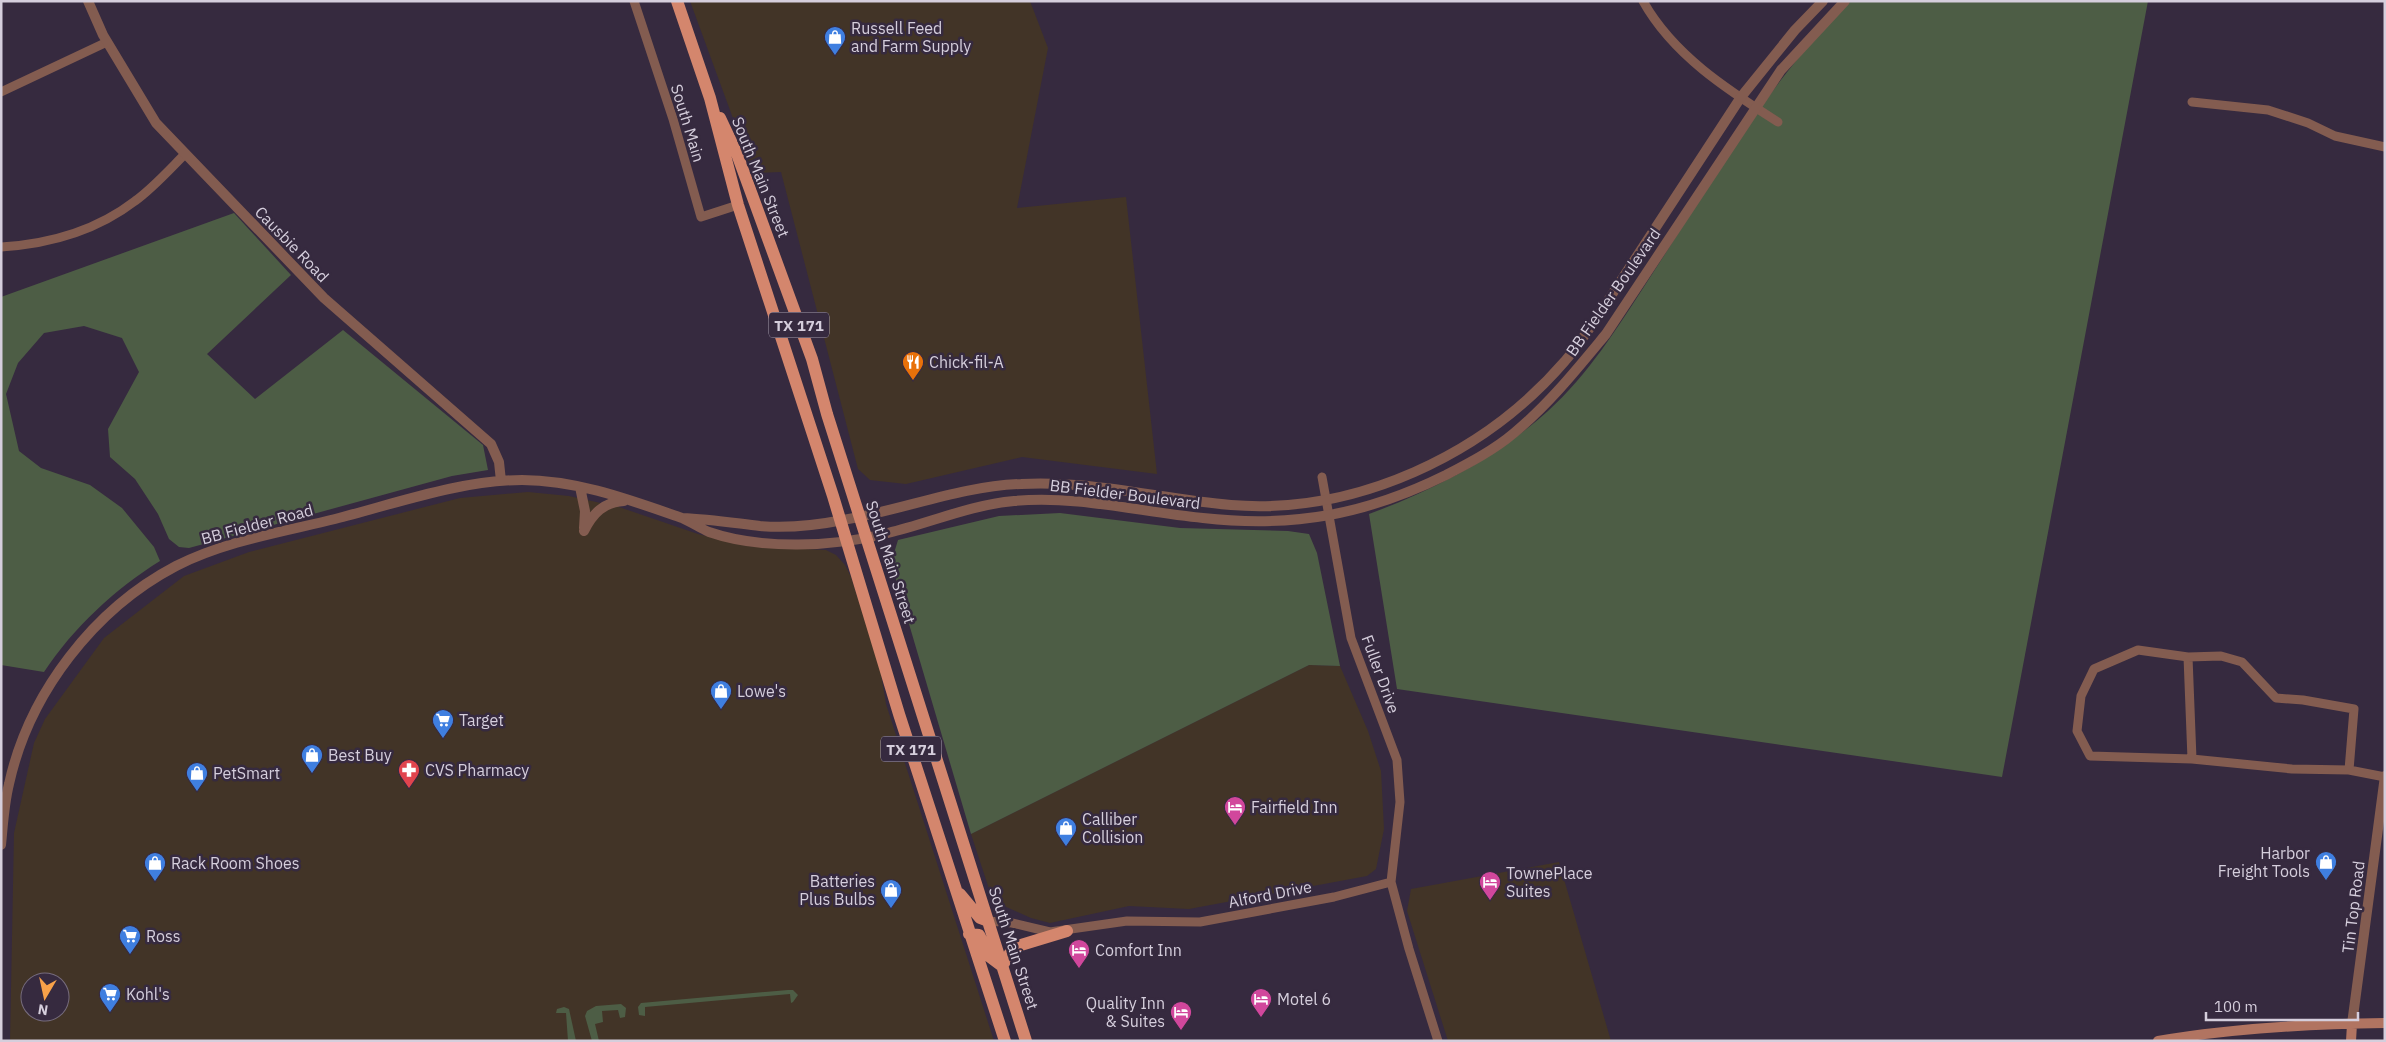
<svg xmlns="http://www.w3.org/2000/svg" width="2386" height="1042" font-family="'IBM Plex Sans',sans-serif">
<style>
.commercial{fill:#423427;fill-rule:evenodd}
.green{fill:#4d5d45}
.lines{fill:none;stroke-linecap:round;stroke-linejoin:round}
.minor{stroke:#835c50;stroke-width:9}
.tertiary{stroke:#835c50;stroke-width:10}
.secondary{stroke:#b17461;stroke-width:10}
.primary{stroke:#d4866d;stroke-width:12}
.labels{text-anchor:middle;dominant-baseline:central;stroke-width:5;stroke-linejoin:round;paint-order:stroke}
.shield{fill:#362a3f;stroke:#a59dad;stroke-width:1}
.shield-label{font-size:15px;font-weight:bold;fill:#d5cedc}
.poi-label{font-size:16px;fill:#d5cedc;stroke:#362a3f;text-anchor:start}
.street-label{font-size:16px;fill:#d5cedc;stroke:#362a3f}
</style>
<rect width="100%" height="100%" fill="#362a3f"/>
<!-- commercial -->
<path class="commercial" d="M690,1H1030L1048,48L1017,208L1126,197L1157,474L1022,457L906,484L870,480L858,469L781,172L753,173Z
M528,492L569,496L619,507L698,534L747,546L826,550L836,555L845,565L851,577L880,668L886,704L994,1041H10L14,833L34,743L45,719L104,638L184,576L249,552L460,498ZM30,982H60V1012H30Z
M1309,665L1340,666L1368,731L1381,771L1384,829L1376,869L1367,876L1189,909L1129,906L1050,923L1031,918L993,901L971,834Z
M1559,862L1611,1041H1448L1407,911L1411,889Z"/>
<!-- green -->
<path class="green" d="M1851,1H2148L2002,777L1397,689L1369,514C1434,490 1496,458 1548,411C1588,375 1618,327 1647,282C1708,189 1770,77 1851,1Z
M234,213L291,275L207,354L255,399L343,330L483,445L488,470L452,476L189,548L179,547L169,539L158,514L135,479L110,457L108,429L139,372L122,338L84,326L44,333L18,363L6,394L19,451L41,468L90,485L122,508L154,547L160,561C115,589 74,627 44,672L1,665V297Z
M1060,513L1180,528L1288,531L1309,534L1317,553L1340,666L1309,665L971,834L891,563L898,540L999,516Z
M788,990H793L798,995L793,1002L791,1003L790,994L645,1007V1016L639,1015L638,1007L641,1003Z
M621,1004L626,1008L625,1017L620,1018L618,1010L602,1011L603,1022L595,1024L599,1041H592L585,1016L587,1011L596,1006Z
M564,1007L569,1009L576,1041H568L566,1013H556L557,1009Z"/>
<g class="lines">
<!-- minor -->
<path class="minor" d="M634,1L673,119L701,217L738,205
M1643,1C1673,55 1728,90 1778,122
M1,92L107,42
M2192,102L2268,110L2308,123L2335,136L2385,147
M1,247C49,244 96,231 135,201C153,188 169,170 185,154
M1322,477L1351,638L1397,760L1400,802L1391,882L1409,949L1438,1041
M2188,657L2192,759
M2349,770L2354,709L2303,700L2276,698L2242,662L2221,656L2188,657L2138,650L2094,669L2081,696L2077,731L2090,756L2192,759L2292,769L2349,770L2385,777
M988,921L1012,923L1050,932L1127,921L1200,922L1334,897L1391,882"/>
<!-- tertiary -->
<path class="tertiary" d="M88,1L103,35L156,123L324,298L491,444L499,462L501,481
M1823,1L1795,30L1741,97L1592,325C1583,337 1575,350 1565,361C1484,455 1356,515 1231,505C1160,499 1092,480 1021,484C961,486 903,510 843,520C818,525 786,528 760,526C734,523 709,519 682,518C691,522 700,528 709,532C761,550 835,547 888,533C930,523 970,505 1014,501C1077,495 1140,512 1203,518C1293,528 1365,515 1446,475C1469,463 1494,450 1514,433C1549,404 1577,369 1606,334L1781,70L1845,1
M580,487L585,511L584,528
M584,531C593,513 604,502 624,501
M1,845C3,825 4,804 9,784C29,693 94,609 176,566C225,541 282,532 335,519C394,504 461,480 522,480C577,480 630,500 682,518
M2352,1024L2385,776"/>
<!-- secondary -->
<path class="secondary" d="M2158,1041C2233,1028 2308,1024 2385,1023
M2351,1041L2352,1024"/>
<!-- primary -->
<path class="primary" d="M677,1L710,98L738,205L833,496L899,714L1005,1041
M720,118L737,154L812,359L827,414L1026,1041
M960,894L980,918L988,921
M969,934L979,935L990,957L1002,966L1014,947L1067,931"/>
</g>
<!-- icons -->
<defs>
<g id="shop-pin" transform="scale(1.125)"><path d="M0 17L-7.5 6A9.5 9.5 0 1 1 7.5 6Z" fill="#3f7fe0" stroke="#362a3f"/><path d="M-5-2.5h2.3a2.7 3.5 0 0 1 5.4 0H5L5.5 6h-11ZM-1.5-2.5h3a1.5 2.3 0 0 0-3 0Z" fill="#fff"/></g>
<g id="restaurant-pin" transform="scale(1.125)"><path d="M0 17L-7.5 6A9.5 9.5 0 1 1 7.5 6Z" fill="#e8710a" stroke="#362a3f"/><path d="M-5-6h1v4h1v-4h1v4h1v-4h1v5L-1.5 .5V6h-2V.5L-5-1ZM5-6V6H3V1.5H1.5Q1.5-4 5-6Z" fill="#fff"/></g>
<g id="supermarket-pin" transform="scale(1.125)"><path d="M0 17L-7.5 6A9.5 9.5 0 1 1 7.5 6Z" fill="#3f7fe0" stroke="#362a3f"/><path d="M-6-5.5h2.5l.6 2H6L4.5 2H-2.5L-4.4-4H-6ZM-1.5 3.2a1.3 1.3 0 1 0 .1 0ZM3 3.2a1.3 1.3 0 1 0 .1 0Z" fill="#fff"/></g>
<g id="pharmacy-pin" transform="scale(1.125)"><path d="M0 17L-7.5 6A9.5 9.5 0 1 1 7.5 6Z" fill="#e0444e" stroke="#362a3f"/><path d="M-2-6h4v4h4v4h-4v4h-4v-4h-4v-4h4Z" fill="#fff"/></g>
<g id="hotel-pin" transform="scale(1.125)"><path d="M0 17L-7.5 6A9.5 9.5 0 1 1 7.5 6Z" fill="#d1479c" stroke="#362a3f"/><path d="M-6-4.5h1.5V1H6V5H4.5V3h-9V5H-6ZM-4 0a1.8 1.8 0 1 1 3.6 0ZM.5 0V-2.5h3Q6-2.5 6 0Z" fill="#fff"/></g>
</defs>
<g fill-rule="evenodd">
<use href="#shop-pin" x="835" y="37"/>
<use href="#restaurant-pin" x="913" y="362"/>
<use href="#shop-pin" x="721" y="691"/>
<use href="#supermarket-pin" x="443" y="720"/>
<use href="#shop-pin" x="312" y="755"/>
<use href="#pharmacy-pin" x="409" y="770"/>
<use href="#shop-pin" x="197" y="773"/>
<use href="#hotel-pin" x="1235" y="807"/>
<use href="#shop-pin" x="1066" y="828"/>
<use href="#shop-pin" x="2326" y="862"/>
<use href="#shop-pin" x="155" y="863"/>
<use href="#hotel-pin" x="1490" y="882"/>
<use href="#shop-pin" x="891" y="890"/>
<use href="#supermarket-pin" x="130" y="936"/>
<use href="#hotel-pin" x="1079" y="950"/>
<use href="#supermarket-pin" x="110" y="994"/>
<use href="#hotel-pin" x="1261" y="999"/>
<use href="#hotel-pin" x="1181" y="1012"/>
</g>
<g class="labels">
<!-- shield labels -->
<g class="shield">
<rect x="769" y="312.5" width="60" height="25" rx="4"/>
<rect x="881" y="736.5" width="60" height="25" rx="4"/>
</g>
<g class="shield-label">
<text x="799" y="325">TX 171</text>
<text x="911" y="749">TX 171</text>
</g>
<!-- poi labels -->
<g class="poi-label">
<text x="851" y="28">Russell Feed<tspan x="851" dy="18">and Farm Supply</tspan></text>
<text x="929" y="362">Chick-fil-A</text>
<text x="737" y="691">Lowe's</text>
<text x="459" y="720">Target</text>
<text x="328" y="755">Best Buy</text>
<text x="425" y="770">CVS Pharmacy</text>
<text x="213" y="773">PetSmart</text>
<text x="1251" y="807">Fairfield Inn</text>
<text x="1082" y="819">Calliber<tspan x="1082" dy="18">Collision</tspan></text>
<text x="2310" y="853" text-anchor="end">Harbor<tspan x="2310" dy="18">Freight Tools</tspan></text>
<text x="171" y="863">Rack Room Shoes</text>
<text x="1506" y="873">TownePlace<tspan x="1506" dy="18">Suites</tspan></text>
<text x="875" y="881" text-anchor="end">Batteries<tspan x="875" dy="18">Plus Bulbs</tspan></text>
<text x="146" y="936">Ross</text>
<text x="1095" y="950">Comfort Inn</text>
<text x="126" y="994">Kohl's</text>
<text x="1277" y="999">Motel 6</text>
<text x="1165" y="1003" text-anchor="end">Quality Inn<tspan x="1165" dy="18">&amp; Suites</tspan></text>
</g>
<!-- street labels -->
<g class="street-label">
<text transform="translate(688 123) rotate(73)">South Main</text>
<text transform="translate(761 177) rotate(68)">South Main Street</text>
<text transform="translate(292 244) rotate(46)">Causbie Road</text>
<text transform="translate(1613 292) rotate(-55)">BB Fielder Boulevard</text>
<text transform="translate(1125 494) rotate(7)">BB Fielder Boulevard</text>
<text transform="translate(257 524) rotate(-15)">BB Fielder Road</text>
<text transform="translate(891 562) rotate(72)">South Main Street</text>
<text transform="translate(1381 674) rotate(70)">Fuller Drive</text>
<text transform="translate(1270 894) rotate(-11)">Alford Drive</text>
<text transform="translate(2353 907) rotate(-83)">Tin Top Road</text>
<text transform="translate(1014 948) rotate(72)">South Main Street</text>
</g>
</g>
<!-- border -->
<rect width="2386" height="1042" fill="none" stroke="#d5cedc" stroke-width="5"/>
<!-- north arrow -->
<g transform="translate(45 997) rotate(189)"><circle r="24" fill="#362a3f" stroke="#766c7e"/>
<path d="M0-4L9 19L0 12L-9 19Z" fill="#f7a149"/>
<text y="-8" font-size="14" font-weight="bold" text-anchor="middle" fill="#d5cedc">N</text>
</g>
<!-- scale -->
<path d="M2206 1012v8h152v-8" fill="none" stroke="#d5cedc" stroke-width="2.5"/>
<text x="2214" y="1012" font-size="15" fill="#d5cedc" stroke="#362a3f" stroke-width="4" paint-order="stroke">100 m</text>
</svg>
